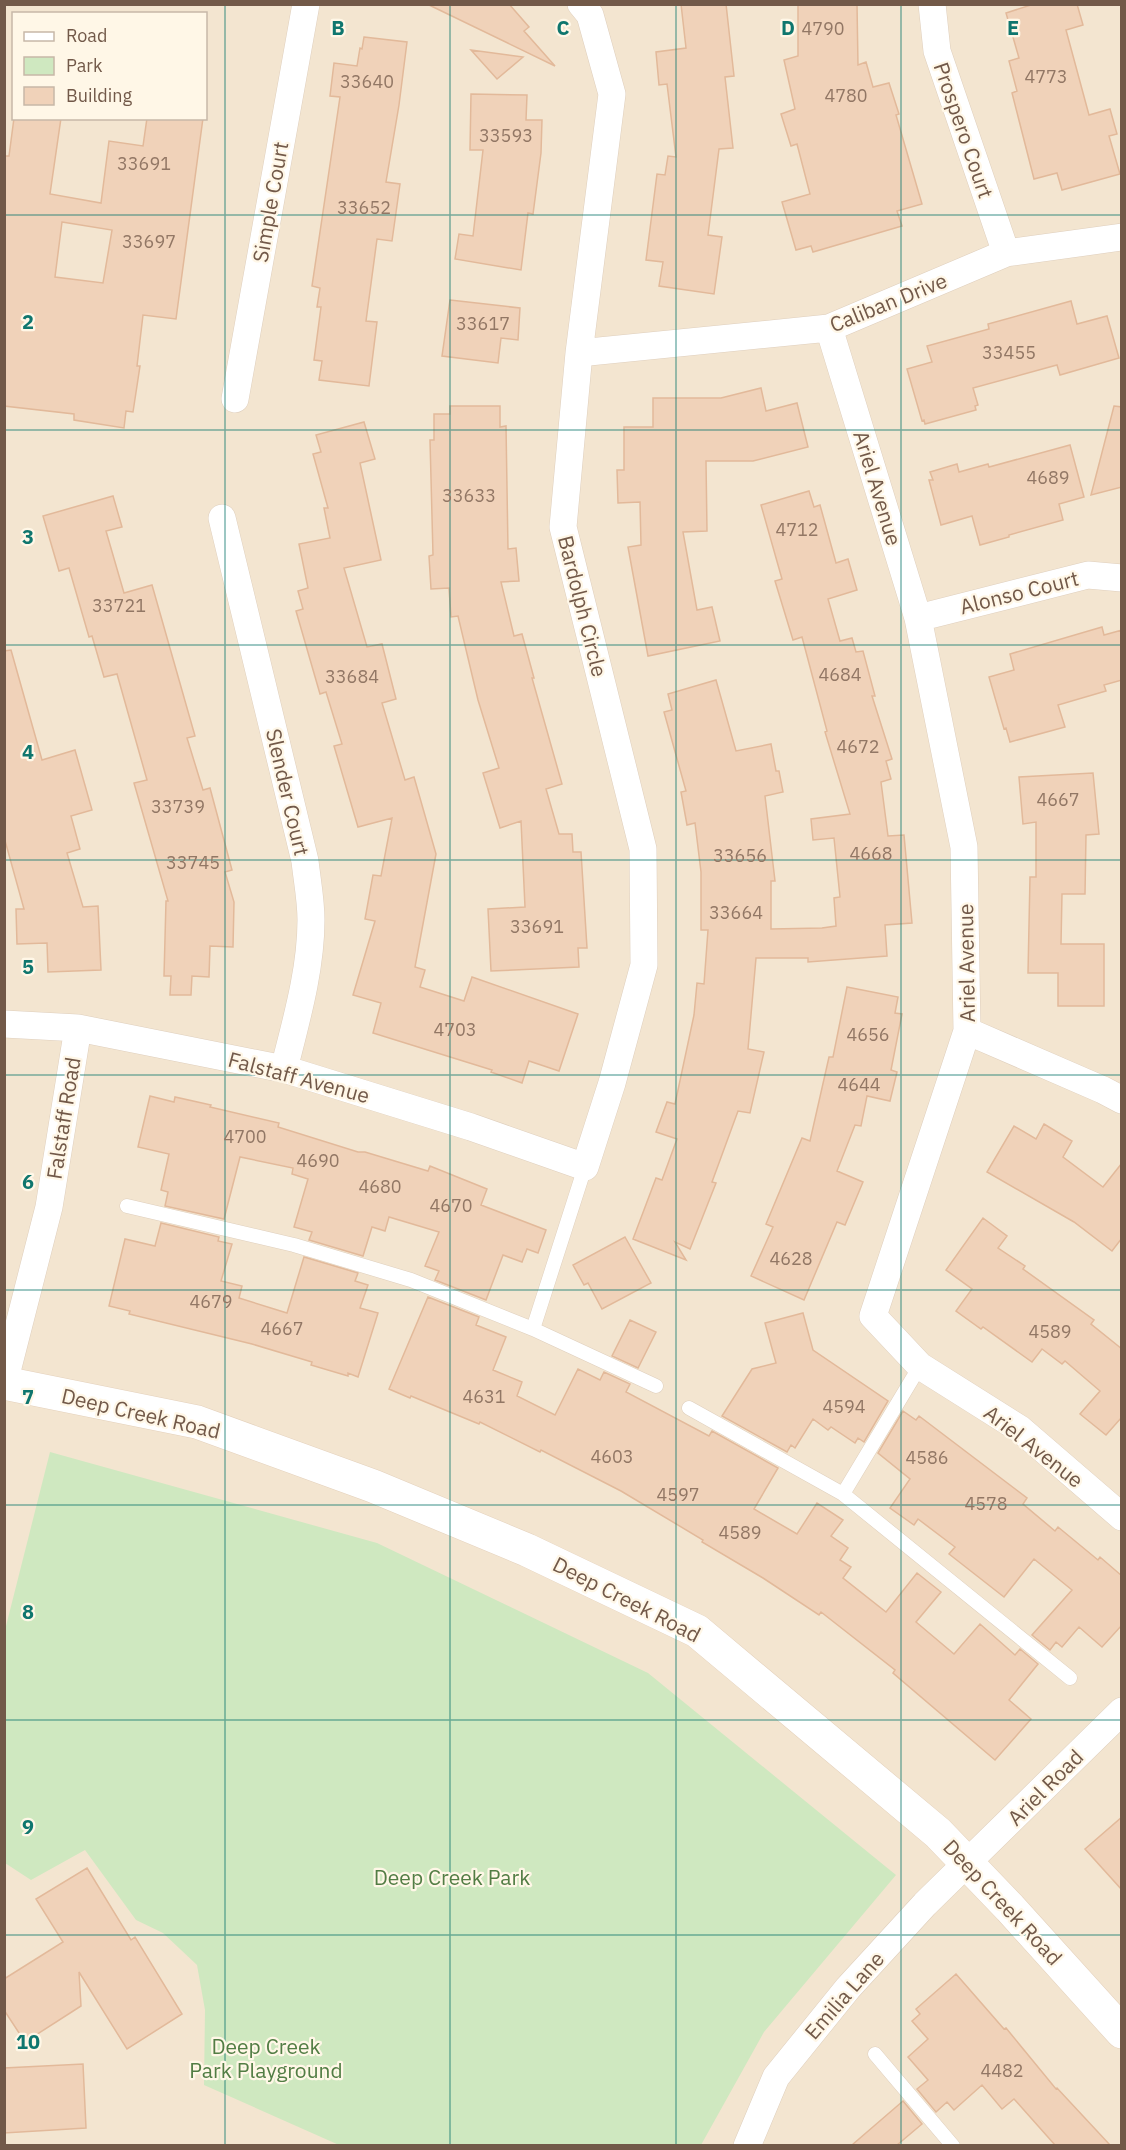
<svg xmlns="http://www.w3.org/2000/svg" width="1126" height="2150" font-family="'IBM Plex Sans',sans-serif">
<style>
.residential{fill:#f3e5d0;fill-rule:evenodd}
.green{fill:#cfe8c0}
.building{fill:#f0d2b9;stroke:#e2b99a;stroke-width:1.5;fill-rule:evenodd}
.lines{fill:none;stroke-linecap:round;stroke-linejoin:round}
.lane-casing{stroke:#dfcfbd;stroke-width:15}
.street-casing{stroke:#dfcfbd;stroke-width:28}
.secondary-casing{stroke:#e4d1bc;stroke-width:34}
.lane{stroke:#fff;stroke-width:14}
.street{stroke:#fff;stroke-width:27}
.secondary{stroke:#fff;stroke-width:33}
.grid{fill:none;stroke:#0f766e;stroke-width:1.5;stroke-opacity:0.55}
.labels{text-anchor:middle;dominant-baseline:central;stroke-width:4.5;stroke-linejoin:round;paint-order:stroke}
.number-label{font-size:18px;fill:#927765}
.street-label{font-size:21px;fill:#725949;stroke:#fff7e7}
.park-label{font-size:21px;fill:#527d44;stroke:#fff7e7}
.grid-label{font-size:20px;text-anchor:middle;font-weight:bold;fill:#0f766e;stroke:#fff7e7;stroke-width:4.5;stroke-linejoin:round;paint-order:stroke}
</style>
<rect width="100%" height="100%" fill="#fbf3e1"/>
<!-- residential -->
<path class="residential" d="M5,5H1121V2145H5ZM14,14H206V118H14Z"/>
<!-- green -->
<path class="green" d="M50,1452L377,1543L648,1673L896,1875L764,2032L701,2145H339L204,2085L205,2010L197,1965L163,1933L136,1920L85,1850L31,1880L5,1863V1630Z"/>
<!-- building -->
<path class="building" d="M427,4H509L529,27L524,31L555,66Z
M681,4H726L734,76L725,77L733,148L719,149L708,235L722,237L714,294L659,286L663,262L646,260L657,174L665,175L668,156L676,157L667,84L659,85L656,52L686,48Z
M798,4H857L858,65L866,62L873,87L889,83L899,114L896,115L922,204L897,211L902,226L813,252L811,246L796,250L782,202L810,194L797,144L791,146L781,114L795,109L784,60L798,56Z
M1034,4H1077L1083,25L1066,30L1089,115L1110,109L1117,134L1109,136L1120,174L1062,190L1057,173L1034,179L1012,93L1017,91L1009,61L1019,58L1006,13Z
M364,37L407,42L399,105L386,182L400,184L392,241L377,239L366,321L377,322L369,386L319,380L322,361L314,360L321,307H317L320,288L312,286L340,97L330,96L334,63L357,66L360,48L362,49Z
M471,50L523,57L497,79Z
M471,94L527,95L526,120H542L541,153L533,214L528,213L521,270L455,259L459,234L473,236L483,150H470Z
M14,118H61L50,194L101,203L109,141L143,146L147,118H203L176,319L143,315L137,366H140L133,412L126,411L124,428L74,420V414L4,406V156H9ZM62,222L112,230L103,283L55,277Z
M450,300L520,308L518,340L501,338L498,363L442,356Z
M1071,301L1077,324L1107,316L1119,358L1060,375L1057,365L973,388L978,405L975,406L976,410L925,424L924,420L922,421L907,369L932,362L927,346L989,329L988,324Z
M761,388L766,411L797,403L808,447L753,461H706L707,531L683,532L697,610L712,607L720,641L648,656L628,547L641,545L640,502L618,503L617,470H624V427H653V398H721Z
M450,406H500V427L506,426L508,549L516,548L519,581L501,582L514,636L522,634L534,678H532L562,784L546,789L559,834H572L573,852H581L587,948H578L579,967L491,971L488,909L525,907L521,821L500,828L483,773L499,768L478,700L458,616L451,617L449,588L431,589L429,556L433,555L430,440H434V414H450Z
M1114,406L1122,407V487L1091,495Z
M364,422L375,459L360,463L381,560L344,568L367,647L382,644L396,699L382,703L405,780L414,777L436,854L415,967L425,970L420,987L464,1001L472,977L578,1014L559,1071L529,1061L522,1083L491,1072L492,1070L373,1033L381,1003L353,995L375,921L365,919L373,875L381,876L392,818L358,827L334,746L342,744L326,692L320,694L296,611L303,609L298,591L308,588L299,544L330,538L324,508H328L313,454L321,452L316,435Z
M1070,445L1084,497L1059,504L1063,520L1009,535V537L980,545L972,516L941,525L929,480H933L930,472L957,464L959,472L988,464L989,467Z
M809,491L814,507L820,505L836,563L848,559L857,590L828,599L840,641L852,638L856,652L863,651L875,696H872L892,759L886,761L891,779L881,782L888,836L904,835L912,923L885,925L887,956L808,962V958H756L748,1049L764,1052L750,1113L738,1111L712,1182L716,1183L690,1249L675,1242L686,1260L633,1239L656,1178L662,1180L677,1139L656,1132L667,1102L675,1104L694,1015L697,983L704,984L708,930H701V872L695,823L687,825L681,792L686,791L664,712L672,710L668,694L716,680L736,751L771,744L776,771H779L783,792L765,796L775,881H771V929L822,928L836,926L834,898L840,897L834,838L813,840L811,819L850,814L825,732L827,731L802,637L793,640L775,581L782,579L761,505Z
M113,496L122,527L106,531L124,593L152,585L195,736L187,738L203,790L210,788L232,870L225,872L234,902L233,947L210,946L209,977L192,976L191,995H170L171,976H164L166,901H168L134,783L147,780L117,674L104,677L92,636L89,637L69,568L59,571L43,516Z
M1102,627L1104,635L1122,630V680L1104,685L1106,691L1058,705L1065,727L1010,742L1006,728L1004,729L989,677L1014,670L1010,654Z
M11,650L42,760L75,750L92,810L71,816L80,849L67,853L83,907L98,906L101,970L48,972L47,943L17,944L16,909H24L4,837V651Z
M1093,773L1099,834L1086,835L1085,894H1062L1061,944H1104V1006H1058V973H1028L1030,877H1036V822L1023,824L1019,777Z
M847,987L898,997L895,1013L902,1014L891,1070L897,1072L890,1101L867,1096L861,1126L855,1125L837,1171L863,1182L845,1225L837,1222L804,1300L751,1276L773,1227L766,1224L802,1138L810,1141L829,1057H833Z
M150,1096L174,1102L175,1097L211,1105L210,1107L279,1123L278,1127L358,1152H365L428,1171L430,1166L487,1189L481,1205L546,1230L538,1253L527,1249L522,1262L503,1255L486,1300L435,1280L439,1271L425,1266L439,1232L389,1217L385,1231L372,1227L363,1256L309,1240L312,1232L294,1227L308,1179L292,1174L293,1168L240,1157L224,1219L165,1206L168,1192L161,1190L169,1154L138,1147Z
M1044,1124L1072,1141L1063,1157L1103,1187L1122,1163V1238L1112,1251L1074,1222L987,1172L1014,1126L1036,1139Z
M983,1218L1007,1236L998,1248L1025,1266L1023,1269L1094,1320L1091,1324L1122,1349V1417L1106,1435L1080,1414L1100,1391L1065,1361L1062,1364L1042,1349L1032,1362L983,1327L981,1329L956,1311L972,1289L946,1270Z
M161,1223L219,1237L218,1241L232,1244L221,1281L242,1286L239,1298L287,1313L304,1257L358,1273L355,1281L368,1285L360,1308L378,1313L358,1377L348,1373V1376L311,1365L312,1362L252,1344L129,1314L130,1311L109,1306L125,1239L155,1246Z
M625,1237L651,1283L602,1309L588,1283L584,1285L573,1265Z
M428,1297L479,1317L476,1325L506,1337L493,1370L522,1382L517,1396L555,1415L578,1369L600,1380L604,1372L630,1384L626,1392L709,1436L712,1431L778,1468L754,1509L797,1534L817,1503L843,1520L831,1536L848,1548L840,1560L851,1567L843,1578L886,1612L917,1573L941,1592L916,1622L954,1654L980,1624L1015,1655L1020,1649L1038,1664L1009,1700L1031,1719L995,1760L893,1673L895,1670L821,1612L819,1615L763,1578L702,1542L703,1540L621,1491L541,1450L540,1452L480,1422L479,1424L411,1396L410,1398L389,1389Z
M803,1313L813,1350L888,1401L864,1442L858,1438L855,1443L831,1427L828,1430L813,1419L795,1448L791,1445L787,1452L722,1416L752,1369L776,1363L765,1323Z
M630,1320L656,1332L638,1368L612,1356Z
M903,1411L916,1420L919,1416L1027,1498L1023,1504L1055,1531L1058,1527L1098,1560L1100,1557L1122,1576V1625L1102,1647L1079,1627L1062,1647L1056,1642L1050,1650L1032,1635L1072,1590L1034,1559L1004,1597L949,1554L955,1547L918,1519L914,1525L890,1508L910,1479L878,1453Z
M1122,1817V1890L1085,1849Z
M87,1868L131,1940L135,1937L182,2014L127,2049L79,1972L81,2006L25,2042L4,2010V1979L63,1942L36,1899Z
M956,1974L1004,2029L1006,2028L1056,2089L1057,2088L1110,2145H1055L1014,2099L1002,2109L982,2085L954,2110L947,2102L936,2112L917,2089L928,2080L908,2057L928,2039L912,2021L920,2014L916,2009Z
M83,2064L86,2128L4,2133V2068Z
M903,2101L922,2124L897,2145H852Z"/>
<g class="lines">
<!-- lane casing -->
<g class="lane-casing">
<path id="lane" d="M127,1206L294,1245L411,1280L533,1329L656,1386
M533,1329L585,1167
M689,1408L843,1494L1070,1678
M843,1494L920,1366
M875,2054L953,2146"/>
</g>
<!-- street casing -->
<g class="street-casing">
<path id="street" d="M932,4L937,51L1006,253
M829,328L918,618L964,847L967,1031L873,1316L920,1366L1020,1429L1122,1517
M579,353L829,328L1006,253L1122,237
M235,399L306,4
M222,518L305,861C307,880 311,900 311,920C311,970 296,1021 284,1069
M918,618L1088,575L1122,578
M4,1024L78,1028L284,1069L471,1127L585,1167L612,1083L644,965L643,849L563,527L579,353L612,94L590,15L581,4
M967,1031L1103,1090L1122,1100
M4,1383L49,1207L78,1028
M747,2146L776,2077L848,1988L925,1904L1122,1711"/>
</g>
<!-- secondary casing -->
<g class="secondary-casing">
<path id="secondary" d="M4,1383L197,1422L373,1486L527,1550L697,1631L938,1833L1010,1908L1122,2032"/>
</g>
<!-- lane -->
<use href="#lane" class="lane"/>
<!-- street -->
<use href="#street" class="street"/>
<!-- secondary -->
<use href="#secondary" class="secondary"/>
</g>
<!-- grid -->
<path class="grid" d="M225,4V2146M450,4V2146M676,4V2146M901,4V2146M4,215H1122M4,430H1122M4,645H1122M4,860H1122M4,1075H1122M4,1290H1122M4,1505H1122M4,1720H1122M4,1935H1122"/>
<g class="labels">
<!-- number labels -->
<g class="number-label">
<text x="823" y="28">4790</text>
<text x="1046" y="76">4773</text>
<text x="367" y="81">33640</text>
<text x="846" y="95">4780</text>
<text x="506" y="135">33593</text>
<text x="144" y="163">33691</text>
<text x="364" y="207">33652</text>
<text x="149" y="241">33697</text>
<text x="483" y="323">33617</text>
<text x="1009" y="352">33455</text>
<text x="1048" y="477">4689</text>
<text x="469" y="495">33633</text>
<text x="797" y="529">4712</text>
<text x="119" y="605">33721</text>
<text x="840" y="674">4684</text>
<text x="352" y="676">33684</text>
<text x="858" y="746">4672</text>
<text x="1058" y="799">4667</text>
<text x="178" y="806">33739</text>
<text x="871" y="853">4668</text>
<text x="740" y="855">33656</text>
<text x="193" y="862">33745</text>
<text x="736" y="912">33664</text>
<text x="537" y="926">33691</text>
<text x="455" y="1029">4703</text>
<text x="868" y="1034">4656</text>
<text x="859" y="1084">4644</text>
<text x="245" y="1136">4700</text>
<text x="318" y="1160">4690</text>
<text x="380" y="1186">4680</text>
<text x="451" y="1205">4670</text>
<text x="791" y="1258">4628</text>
<text x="211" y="1301">4679</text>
<text x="282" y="1328">4667</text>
<text x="1050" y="1331">4589</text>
<text x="484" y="1396">4631</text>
<text x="844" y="1406">4594</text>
<text x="612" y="1456">4603</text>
<text x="927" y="1457">4586</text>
<text x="678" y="1494">4597</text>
<text x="986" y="1503">4578</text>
<text x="740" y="1532">4589</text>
<text x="1002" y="2070">4482</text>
</g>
<!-- street labels -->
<g class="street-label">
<text transform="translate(964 130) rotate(71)">Prospero Court</text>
<text transform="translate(270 202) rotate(-80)">Simple Court</text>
<text transform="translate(888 302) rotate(-22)">Caliban Drive</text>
<text transform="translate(878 488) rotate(73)">Ariel Avenue</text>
<text transform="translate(1019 592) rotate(-14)">Alonso Court</text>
<text transform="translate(583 606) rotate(76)">Bardolph Circle</text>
<text transform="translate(288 792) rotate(77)">Slender Court</text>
<text transform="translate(966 963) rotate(-91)">Ariel Avenue</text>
<text transform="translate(299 1077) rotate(15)">Falstaff Avenue</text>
<text transform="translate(63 1118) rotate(-81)">Falstaff Road</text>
<text transform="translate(141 1413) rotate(13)">Deep Creek Road</text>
<text transform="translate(1034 1446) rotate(38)">Ariel Avenue</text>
<text transform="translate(627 1599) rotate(27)">Deep Creek Road</text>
<text transform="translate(1045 1787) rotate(-45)">Ariel Road</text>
<text transform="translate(1003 1902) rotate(47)">Deep Creek Road</text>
<text transform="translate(844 1995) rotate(-49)">Emilia Lane</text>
</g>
<!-- park labels -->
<g class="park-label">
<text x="452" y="1877">Deep Creek Park</text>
<text x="266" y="2046">Deep Creek<tspan x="266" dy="24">Park Playground</tspan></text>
</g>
</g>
<g class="grid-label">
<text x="338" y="35">B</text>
<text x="563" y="35">C</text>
<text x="788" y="35">D</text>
<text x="1013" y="35">E</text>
<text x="28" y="329">2</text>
<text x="28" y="544">3</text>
<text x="28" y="759">4</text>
<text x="28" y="974">5</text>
<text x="28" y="1189">6</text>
<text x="28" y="1404">7</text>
<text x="28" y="1619">8</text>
<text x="28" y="1834">9</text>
<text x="28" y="2049">10</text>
</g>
<!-- border -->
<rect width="1126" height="2150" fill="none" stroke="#725949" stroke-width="12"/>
<!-- legend -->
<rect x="12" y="12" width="195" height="108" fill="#fff7e7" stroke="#c7b8a8" stroke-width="1.5"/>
<rect x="24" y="32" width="30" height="9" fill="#ffffff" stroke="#c7b8a8" stroke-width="1.5"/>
<text x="66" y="42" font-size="18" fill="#725949">Road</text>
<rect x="24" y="57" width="30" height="18" fill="#cfe8c0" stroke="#c7b8a8" stroke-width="1.5"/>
<text x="66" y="72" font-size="18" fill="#725949">Park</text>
<rect x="24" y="87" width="30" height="18" fill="#f0d2b9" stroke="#c7b8a8" stroke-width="1.5"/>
<text x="66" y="102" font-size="18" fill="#725949">Building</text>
</svg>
